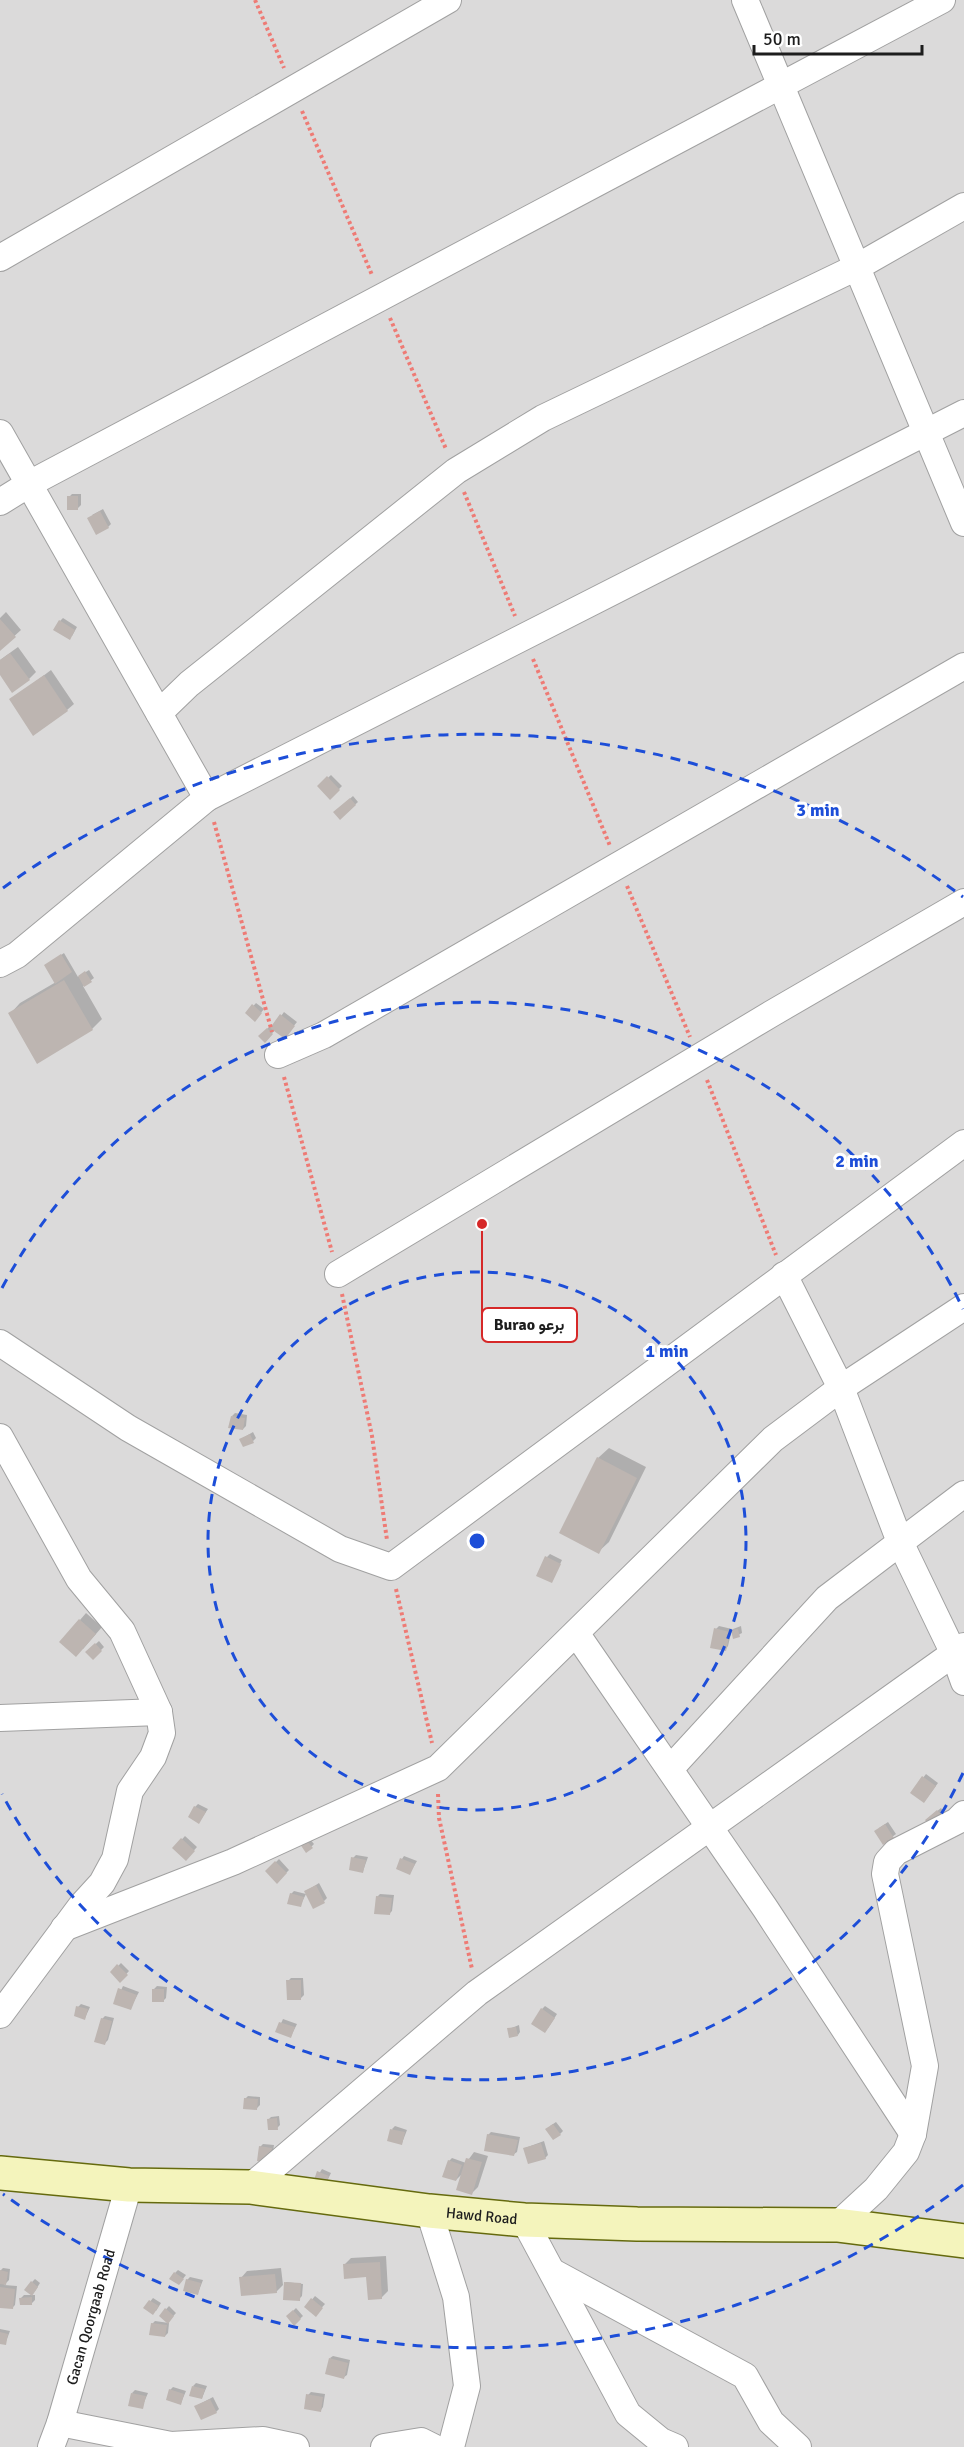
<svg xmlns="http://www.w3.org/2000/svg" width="964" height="2447" font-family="Signika,Vazirmatn,sans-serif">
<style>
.residential{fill:#dbdada}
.shadow{fill:#0003}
.building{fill:#bdb5b1}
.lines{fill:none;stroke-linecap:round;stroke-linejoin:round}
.minor-casing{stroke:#a1a1a1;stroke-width:28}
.secondary-casing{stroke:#656a0e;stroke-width:36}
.path{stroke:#ee7b75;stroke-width:4;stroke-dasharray:3 3;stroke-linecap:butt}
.minor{stroke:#fff;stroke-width:26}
.secondary{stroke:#f4f4bc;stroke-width:33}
.ring{fill:none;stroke:#1d4ed8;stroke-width:3;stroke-dasharray:10 8}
.labels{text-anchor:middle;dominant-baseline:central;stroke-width:6;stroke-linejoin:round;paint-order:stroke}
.street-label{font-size:15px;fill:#1d1d1d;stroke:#fff}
.centre{fill:#1d4ed8;stroke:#fff;stroke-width:3}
.ring-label{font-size:18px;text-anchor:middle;font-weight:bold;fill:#1d4ed8;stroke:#fff;stroke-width:6;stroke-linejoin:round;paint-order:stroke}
.leader{fill:none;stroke:#d62828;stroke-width:2}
.callout-dot{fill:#d62828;stroke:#fff;stroke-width:2}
.callout{fill:#fff;stroke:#d62828;stroke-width:2}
.callout-label{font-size:16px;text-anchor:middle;font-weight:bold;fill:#1d1d1d}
</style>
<rect width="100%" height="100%" fill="#edeae4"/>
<!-- residential -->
<path class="residential" d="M0,0H964V2447H0Z"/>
<!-- shadow -->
<path class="shadow" d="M72,494H81V505L78,508L69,497Z
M103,509L111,524L108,527L92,515Z
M6,612L21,630L0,649V618Z
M63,618L77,627L72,636L60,621Z
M18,647L36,672L29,679L0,673V660Z
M51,670L74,704L67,710L11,700Z
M331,775L342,786L330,798L319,786Z
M353,796L358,802L340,818L335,812Z
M64,953L78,977L89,970L94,978L83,986L102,1019L92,1029L10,1014L20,1003L56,982L49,963Z
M256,1003L264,1009L255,1020L247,1013Z
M284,1012L297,1022L287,1034L275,1030L265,1041L260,1036L270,1026L272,1028Z
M235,1413L247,1415L246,1426L243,1429L232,1416Z
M253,1432L256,1438L253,1441L241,1439Z
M609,1448L646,1467L609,1542L598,1552V1458Z
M550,1554L562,1560L552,1581L547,1557Z
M86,1613L102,1627L83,1649L80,1620Z
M719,1626L732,1629L728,1646L726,1649L716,1629Z
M741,1626L742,1633L734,1637L733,1629Z
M99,1641L104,1647L93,1658L87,1652Z
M926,1774L938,1783L927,1798L912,1792Z
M198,1804L208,1809L199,1822L195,1807Z
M941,1808L945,1814L930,1817Z
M888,1822L896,1834L884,1843L879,1828Z
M185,1836L197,1847L186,1859L174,1848Z
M309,1838L314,1844L307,1851L302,1845Z
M356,1855L368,1857L363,1871L353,1858Z
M404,1856L417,1861L410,1873L402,1859Z
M279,1859L289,1870L277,1882L267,1871Z
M319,1883L327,1898L324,1901L305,1892Z
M294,1891L306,1894L300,1906L291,1894Z
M380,1894L394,1895L392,1911L389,1914L377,1897Z
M121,1963L129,1971L120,1981L112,1972Z
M291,1978H303L304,1995L301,1998L288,1981Z
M123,1986L139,1992L130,2009L115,2003Z
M157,1986L167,1987L166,1998L163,2001L154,1989Z
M81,2004L90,2007L85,2018L78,2007Z
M545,2006L557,2014L548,2028L542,2009Z
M105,2016L114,2018L108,2040L105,2043L102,2019Z
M283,2019L297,2024L291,2036L277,2032Z
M519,2025L520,2032L518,2035L509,2029Z
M248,2096L260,2097V2105L257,2108L245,2099Z
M279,2116L280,2125L277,2128L268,2120L271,2117Z
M556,2122L563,2131L560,2134L550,2126Z
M395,2126L407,2130L402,2143L392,2129Z
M491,2132L520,2137L517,2152L514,2154L488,2135Z
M544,2141L548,2155L545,2158L525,2148Z
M263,2144L274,2145L272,2158L260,2147Z
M474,2152L488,2156L478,2187L471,2194L463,2173L456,2180L449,2161L452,2158L466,2163Z
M322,2169L331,2173L326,2183L316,2179Z
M386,2256L388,2291L381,2298L368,2276L344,2265L351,2258Z
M3,2268L10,2269L9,2280L4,2285L17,2286L15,2305L12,2308L0,2306V2271Z
M281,2268L283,2285L276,2292L241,2278L247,2271Z
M178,2270L186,2275L182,2280L175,2273Z
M190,2277L203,2280L198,2293L187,2280Z
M35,2279L40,2283L35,2291L32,2282Z
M286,2282L303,2284L302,2296L299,2299H284Z
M24,2295H35V2300L32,2303L21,2298Z
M315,2296L325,2304L315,2315L306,2307Z
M153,2298L161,2303L156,2311L145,2308Z
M169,2306L176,2313L168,2322L161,2315Z
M296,2308L303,2316L294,2324L288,2316Z
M155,2321L169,2323L168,2333L165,2336L152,2324Z
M0,2329L10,2331L5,2344L0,2343Z
M333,2356L350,2360L347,2375L344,2377L330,2358Z
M196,2383L207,2386L202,2398L193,2386Z
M173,2387L186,2391L181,2403L170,2390Z
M135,2390L148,2393L142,2407L132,2393Z
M311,2392L325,2394L323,2407L321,2410L308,2395Z
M213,2397L219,2409L216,2412L196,2406Z"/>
<!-- building -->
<path class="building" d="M67,496H78V510H67Z
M100,511L109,528L96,535L87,518Z
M0,619L16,637L0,651Z
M59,620L75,630L70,640L53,630Z
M10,653L30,680L12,693L0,675V660Z
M44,675L68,711L33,736L9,699Z
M327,776L340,790L330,800L317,786Z
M350,798L356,805L340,820L333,812Z
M61,954L72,972L55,984L44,965Z
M85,971L92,982L84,987L78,976Z
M64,980L93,1030L37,1064L8,1013Z
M252,1004L262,1013L255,1022L245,1013Z
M280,1014L295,1026L285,1039L270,1028Z
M267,1028L273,1034L265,1043L258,1036Z
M231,1416L245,1418L243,1430L228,1428Z
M250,1434L254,1443L243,1447L239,1439Z
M597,1457L637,1478L599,1554L559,1533Z
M545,1556L561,1564L552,1583L536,1576Z
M79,1619L96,1634L76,1657L59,1642Z
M714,1628L730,1632L726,1651L710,1648Z
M738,1629L740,1637L733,1639L731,1630Z
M95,1643L102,1651L93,1660L85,1652Z
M922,1776L936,1786L924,1803L910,1793Z
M194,1806L206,1812L199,1824L188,1817Z
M937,1810L944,1818L931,1828L925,1820Z
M885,1824L894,1838L883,1845L874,1831Z
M181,1838L195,1851L186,1861L172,1848Z
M306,1840L313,1848L306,1853L300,1844Z
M351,1857L366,1860L363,1873L349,1870Z
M400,1858L415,1864L410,1875L396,1869Z
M275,1861L287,1873L277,1884L265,1871Z
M316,1885L325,1903L313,1909L304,1891Z
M290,1893L304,1897L301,1907L287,1904Z
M376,1896L392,1898L390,1915L374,1914Z
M117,1964L128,1975L120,1983L110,1972Z
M286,1980H301V2000H287Z
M118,1988L137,1995L131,2010L113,2004Z
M152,1989H164V2002H152Z
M76,2006L88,2009L85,2020L74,2016Z
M541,2008L555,2018L545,2033L531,2024Z
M101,2018L112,2021L105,2045L94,2042Z
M279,2022L295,2027L291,2038L275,2032Z
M516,2027L518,2036L509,2038L507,2028Z
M244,2098L258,2099L257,2110L243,2109Z
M277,2118L278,2130H268L267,2119Z
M553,2124L561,2135L553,2140L545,2129Z
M390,2129L405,2132L402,2145L387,2141Z
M487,2134L518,2140L514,2156L484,2151Z
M541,2143L546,2159L528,2164L523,2148Z
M259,2146L272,2148L270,2163L257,2161Z
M466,2158L482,2162L472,2195L456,2190Z
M448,2160L462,2165L456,2181L442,2177Z
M317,2171L329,2176L326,2184L314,2180Z
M380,2262L382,2299L368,2300L366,2277L344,2279L343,2264Z
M0,2270L8,2272L6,2285L0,2284Z
M174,2272L184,2279L179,2285L169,2279Z
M275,2274L277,2293L241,2296L239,2277Z
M186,2279L201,2283L198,2295L183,2291Z
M31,2281L38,2287L32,2296L24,2290Z
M284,2282L301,2283L300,2301L283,2300Z
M0,2287L15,2289L13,2309L0,2308Z
M32,2297V2305H20L19,2298Z
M311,2298L323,2308L316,2317L304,2307Z
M149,2300L159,2306L153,2315L143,2308Z
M165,2308L174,2316L168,2324L159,2316Z
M293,2310L301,2319L294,2326L286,2316Z
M151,2323L167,2325L165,2337L149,2335Z
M0,2332L8,2334L6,2345L0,2344Z
M329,2358L348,2363L344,2379L325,2374Z
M192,2386L205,2389L202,2399L189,2396Z
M169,2389L184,2394L181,2405L166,2400Z
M131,2393L146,2396L143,2409L128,2406Z
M306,2394L323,2397L321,2412L304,2409Z
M210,2399L217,2413L201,2420L194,2406Z"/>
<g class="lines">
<!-- minor casing -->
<g class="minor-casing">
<g id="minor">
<path d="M745,0L964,523"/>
<path d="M0,258L448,0"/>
<path d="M0,433L207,798"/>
<path d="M0,502L29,484L942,0"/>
<path d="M159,713L189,684L456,471L543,418L857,267L964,206"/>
<path d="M0,964L17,955L207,798L964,413"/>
<path d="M278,1055L324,1035L964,666"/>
<path d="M338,1274L771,1014L964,902"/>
<path d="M784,1275L841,1388L900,1542L954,1654L964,1682"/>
<path d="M0,1343L128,1428L340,1549L391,1567L964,1143"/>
<path d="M0,1437L79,1579L122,1631L159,1712L162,1733L153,1757L130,1791L115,1859L102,1883L81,1906L0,2015"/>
<path d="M576,1633L765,1908L913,2134"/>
<path d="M0,1718L159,1712"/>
<path d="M670,1769L827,1598L964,1494"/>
<path d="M64,1928L233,1862L438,1768L773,1439L841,1388L964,1307"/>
<path d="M250,2187L477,1993L964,1646"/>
<path d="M429,2211L456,2297L467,2386L451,2447"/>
<path d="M524,2220L628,2414L661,2441L675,2447"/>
<path d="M837,2225L876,2189L906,2152L913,2134L925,2066L885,1874L887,1862L896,1852L957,1821L964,1814"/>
<path d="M553,2272L745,2376L771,2422L798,2447"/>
<path d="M60,2423L171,2445L263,2440L296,2447"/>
<path id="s1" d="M51,2447L60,2423L129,2185"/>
<path d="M384,2447L421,2441L433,2447"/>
</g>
</g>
<!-- secondary casing -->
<g class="secondary-casing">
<g id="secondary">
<path id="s2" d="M0,2173L129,2185L250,2187L429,2211L524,2220L637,2224L837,2225L964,2241"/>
</g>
</g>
<!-- path -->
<path class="path" d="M255,0L284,68
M302,111L372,275
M390,318L446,449
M464,492L515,616
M533,659L610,846
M214,822L272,1032
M627,886L690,1037
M284,1077L332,1252
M707,1080L776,1255
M342,1294L372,1436L387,1540
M396,1589L432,1743
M438,1794L439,1818L472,1969"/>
<!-- minor -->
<use href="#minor" class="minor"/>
<!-- secondary -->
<use href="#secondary" class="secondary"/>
</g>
<!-- distance rings -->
<g class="ring">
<circle cx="477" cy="1541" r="269"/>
<path d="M963 1773A538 538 0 0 1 2 1794M2 1288A538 538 0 0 1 963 1309"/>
<path d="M963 2185A807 807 0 0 1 3 2194M3 888A807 807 0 0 1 963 897"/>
</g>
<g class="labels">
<!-- street labels -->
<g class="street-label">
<text stroke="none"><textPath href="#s2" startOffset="484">Hawd Road</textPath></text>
<text stroke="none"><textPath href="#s1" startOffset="136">Gacan Qoorgaab Road</textPath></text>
</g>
</g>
<circle cx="477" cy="1541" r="9" class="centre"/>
<g class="ring-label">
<text x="818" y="816">3 min</text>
<text x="857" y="1167">2 min</text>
<text x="667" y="1357">1 min</text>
</g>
<!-- callouts -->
<path class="leader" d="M482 1224L482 1325"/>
<circle class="callout-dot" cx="482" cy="1224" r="6"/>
<rect class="callout" x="482" y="1308" width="95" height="34" rx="6"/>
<g class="callout-label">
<text x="529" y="1330">Burao برعو</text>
</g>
<!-- scale -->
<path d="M754 45v9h168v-9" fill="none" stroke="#1d1d1d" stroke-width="3"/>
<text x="763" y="45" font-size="18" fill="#1d1d1d" stroke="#ffffff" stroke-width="4.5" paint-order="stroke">50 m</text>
</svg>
